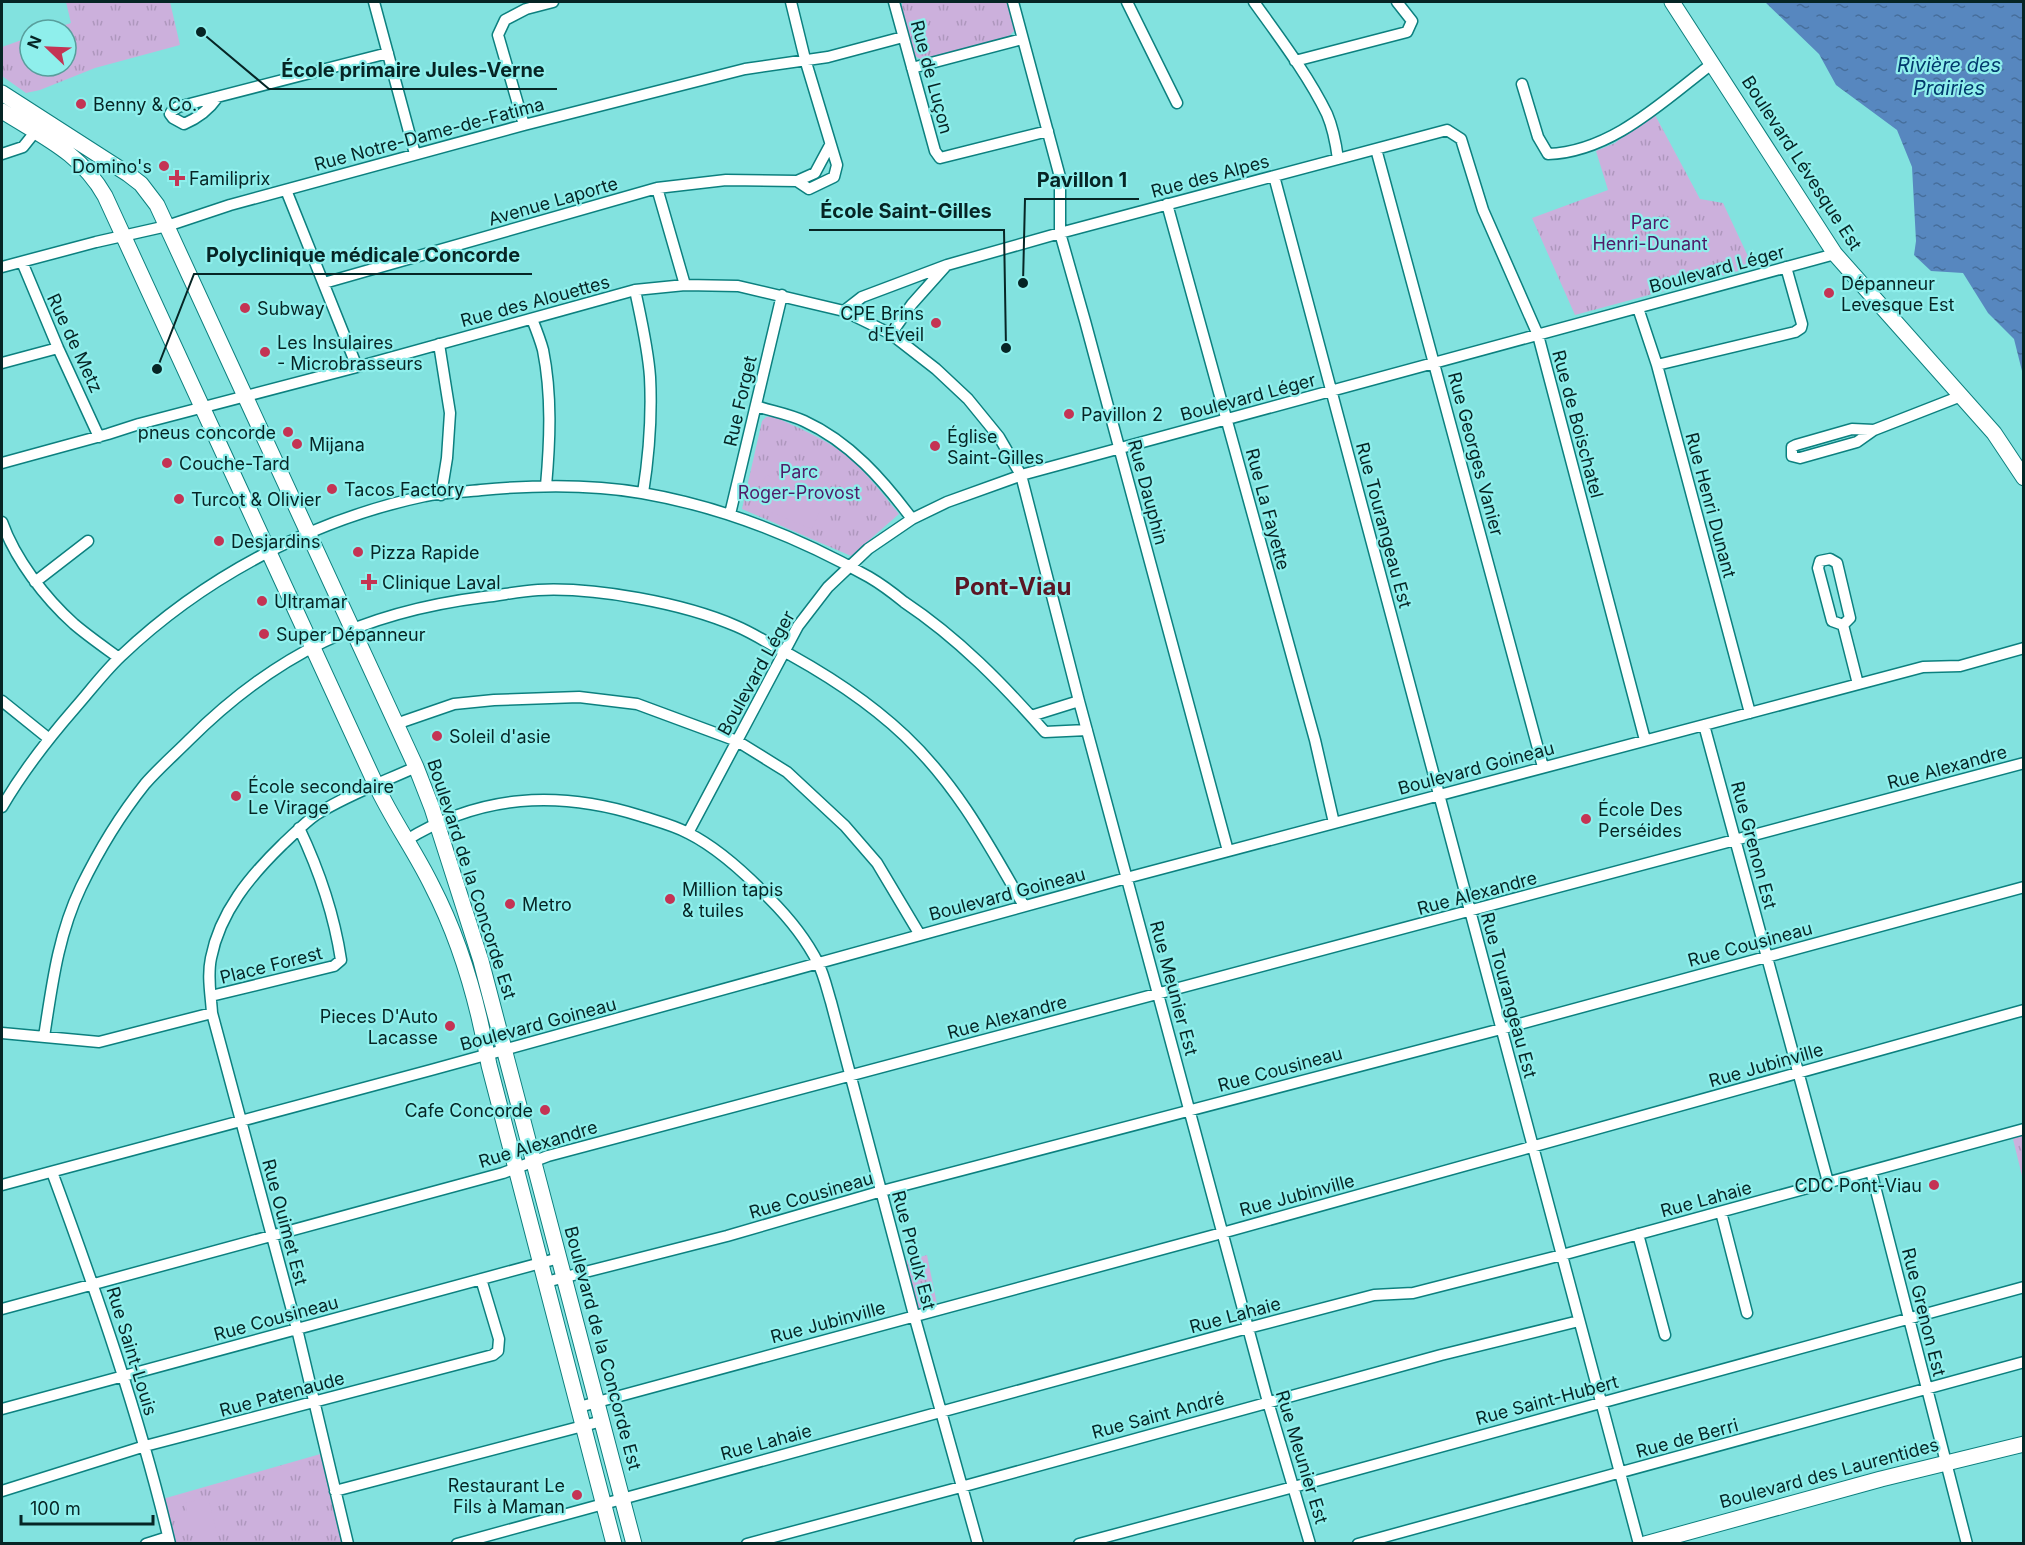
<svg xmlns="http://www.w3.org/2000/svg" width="2025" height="1545" font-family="Inter,sans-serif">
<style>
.grass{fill:url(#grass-tufts)}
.pitch{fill:#ccb0dc}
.water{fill:url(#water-ripples)}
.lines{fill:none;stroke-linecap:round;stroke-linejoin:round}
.street-casing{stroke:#0c807f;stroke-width:13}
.secondary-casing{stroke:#0c807f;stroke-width:17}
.street{stroke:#fff;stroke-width:10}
.secondary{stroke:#fff;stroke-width:15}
.poi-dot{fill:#c43454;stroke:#8fefec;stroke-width:2}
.labels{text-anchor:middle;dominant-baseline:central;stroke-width:4.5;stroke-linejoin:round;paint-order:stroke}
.street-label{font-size:18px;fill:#062525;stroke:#8fefec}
.poi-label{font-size:18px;fill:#062525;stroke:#8fefec;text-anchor:start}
.park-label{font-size:18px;fill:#4f1c67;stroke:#8fefec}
.water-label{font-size:20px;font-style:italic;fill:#02396d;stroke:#8fefec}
.district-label{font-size:24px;font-weight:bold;fill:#5b1624;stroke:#8fefec}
.leader{fill:none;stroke:#062525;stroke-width:2}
.callout-dot{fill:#062525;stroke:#8fefec;stroke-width:2}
.callout-label{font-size:20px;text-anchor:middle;font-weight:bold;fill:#062525;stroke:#8fefec;stroke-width:4.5;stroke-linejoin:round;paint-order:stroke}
</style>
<defs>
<pattern id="grass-tufts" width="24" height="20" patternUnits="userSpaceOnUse" patternTransform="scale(1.5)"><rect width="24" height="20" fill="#ccb0dc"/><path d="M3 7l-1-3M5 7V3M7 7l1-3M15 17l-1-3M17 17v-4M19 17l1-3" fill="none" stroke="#ae97bd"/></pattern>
<pattern id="water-ripples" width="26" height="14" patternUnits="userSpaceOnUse" patternTransform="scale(1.5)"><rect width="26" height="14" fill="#5787bf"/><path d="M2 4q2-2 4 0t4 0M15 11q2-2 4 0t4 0" fill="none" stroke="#466e9b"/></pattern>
</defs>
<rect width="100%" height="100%" fill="#82e2df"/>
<!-- grass -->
<path class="grass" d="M66,2H170L180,45L95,68L40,90L26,93L2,76V47L30,37V66H66V30H50L71,23Z
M903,2H1008L1014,18L1015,30L1004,41L922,60L908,52L900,9Z
M1654,113L1700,199L1723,203L1753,267L1575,315L1532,218L1608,190L1596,151L1615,143Z
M773,416C796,427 822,437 843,453C864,469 882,493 899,514L851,556L742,509L762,421L766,417Z
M2023,1129V1180L2012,1135Z
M927,1255L938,1309L914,1315L901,1262Z
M324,1453L348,1543H171L159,1500Z"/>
<!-- pitch -->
<path class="pitch" d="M766,475L825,499L812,529L753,505Z
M208,1498L220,1543H195L185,1503Z"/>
<!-- water -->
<path class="water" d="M1765,2H2023V375L2014,339L1988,313L1963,273L1931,271L1914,255L1916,241L1912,167L1897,130L1836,85L1819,54Z"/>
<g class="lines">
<!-- street casing -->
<g class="street-casing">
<path id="street" d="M374,2L415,154
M791,2L805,59L837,165L834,177L809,189L797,181
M894,2L935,151L940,158L1048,131
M1013,2L1060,177V233L1085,321L1228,851
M1127,2L1177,103
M1254,2C1279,37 1308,75 1327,114C1333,128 1336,144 1338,159
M1295,61L1407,32L1412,21L1397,2
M912,68L1022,39
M1522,84L1538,137L1548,154C1612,152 1664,100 1713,63
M217,98C208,111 198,118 184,124L173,118L170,114L172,111L178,107L388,53
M524,125L498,35L505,20L526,9L553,2
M1376,149L1543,767
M2,154L23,147L35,132
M1274,176L1639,1544
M657,188L685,285
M286,190L357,367
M1167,204L1315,740L1334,823
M22,262L58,348L99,437
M2,267L96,242L167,226L230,205L524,125L745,69L828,57L903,37
M324,283L657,188L726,180L797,181L815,173L830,145
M635,290C641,319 648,348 650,377C652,416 649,455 643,493
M1638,308L1657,365L1750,713
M844,311L862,297L947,265L1060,233L1447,130L1461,139L1483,210L1538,335L1645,740
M532,319C536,329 540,339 543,350C552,395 550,441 546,486
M891,334L912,304L945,267
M439,344L450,413L447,458L441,495
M2,363L58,348
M1657,365L1795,332L1801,328L1802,324L1786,267
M756,406C771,411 789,414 804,421C850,442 883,480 912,519
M1874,430L1852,429L1796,445L1792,447V456L1800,458L1857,442L1874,430L1961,396
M2,463L108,434L139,424L357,367L635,290L685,285L738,286L844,311L891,334L936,369L968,399L999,437L1021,475L1079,701L1268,1402L1310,1544
M730,514L782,295
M2,522C15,559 45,598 74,624C88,636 104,647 119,658
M1830,559L1837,563L1850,618L1843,625L1832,621L1818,568L1820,561Z
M35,582L88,541
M1843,625L1858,684
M2,701L48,738
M1031,716L1079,701
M396,724L454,704L494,700L579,697L637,704L737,741L787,772L845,826L877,863L920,935
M1704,725L1828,1182
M2,807C23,771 48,739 75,708C90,691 104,672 121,656C204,577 312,520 425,496C443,493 463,492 481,490C534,485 590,484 642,493C723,507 798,537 869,577C881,584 893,593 904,602C958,638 1003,684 1045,732L1087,730
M688,833L798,626L828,587L868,549L912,519L947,502L1025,474L1835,254
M405,841C480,794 558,790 641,816C656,821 673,825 688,833C718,848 746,874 769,898C788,917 806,939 818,963C824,975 827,989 831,1002L914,1315L978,1544
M211,996L334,966L341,960C334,914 319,870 299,828
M2,1033L99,1042L212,1013
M44,1037C52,985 58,935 81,887C98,852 121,814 145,784C158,769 174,755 188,741C275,654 363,612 484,597C502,595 520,591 538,590C595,587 683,603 736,626C748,631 760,638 772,645C818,669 867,700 905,736C957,785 989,845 1024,906
M1871,1171L1967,1544
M52,1172C97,1294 140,1417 170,1544
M2,1185L431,1070L1134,876L1923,667L1960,666L2024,648
M1721,1212L1747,1313
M1638,1234L1665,1335
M546,1282L727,1236L882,1191L1501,1029L2024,887
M2,1309L503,1173L548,1156L2024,763
M579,1407L1222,1233L2024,1010
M2,1409L559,1258
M2,1491L145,1446L493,1355L498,1351L499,1339L481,1279
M335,1491L602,1421
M146,1544L168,1537
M348,1544L297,1329L212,1013C211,995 207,977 211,958C220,912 250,876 283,844C294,834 304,823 317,814C347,795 383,782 416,767
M457,1544L1248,1328L1374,1295L1413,1293L1562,1255L2024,1129
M747,1544L961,1487L1441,1355L1579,1321
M1079,1544L1301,1485L2024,1287
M1358,1544L2024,1362"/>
</g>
<!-- secondary casing -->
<g class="secondary-casing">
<path id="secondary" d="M1672,2L1835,254L1994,433L2024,478
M2,93L128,174L141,184L157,205L416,767L432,808L481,961L634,1544
M2,111C43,137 80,152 105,196L376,785C393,821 415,851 432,886C461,942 478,1003 489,1065L614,1544
M1645,1544L1881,1479L2024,1444"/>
</g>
<!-- street -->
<use href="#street" class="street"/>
<!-- secondary -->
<use href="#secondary" class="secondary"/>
</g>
<!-- markers -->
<g class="poi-dot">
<circle cx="81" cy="104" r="6"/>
<circle cx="164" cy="166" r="6"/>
<path d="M174 169h6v6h6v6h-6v6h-6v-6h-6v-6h6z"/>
<circle cx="1829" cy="293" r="6"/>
<circle cx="245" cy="308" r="6"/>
<circle cx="936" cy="323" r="6"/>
<circle cx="265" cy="352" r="6"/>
<circle cx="1069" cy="414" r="6"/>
<circle cx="288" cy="432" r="6"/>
<circle cx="297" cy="444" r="6"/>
<circle cx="935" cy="446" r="6"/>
<circle cx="167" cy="463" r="6"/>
<circle cx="332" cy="489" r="6"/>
<circle cx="179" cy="499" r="6"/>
<circle cx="219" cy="541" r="6"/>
<circle cx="358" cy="552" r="6"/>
<path d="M366 573h6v6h6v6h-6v6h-6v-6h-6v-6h6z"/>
<circle cx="262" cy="601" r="6"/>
<circle cx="264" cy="634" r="6"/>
<circle cx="437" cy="736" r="6"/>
<circle cx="236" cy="796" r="6"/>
<circle cx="1586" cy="819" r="6"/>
<circle cx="670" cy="899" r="6"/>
<circle cx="510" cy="904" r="6"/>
<circle cx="450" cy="1026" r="6"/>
<circle cx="545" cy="1110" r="6"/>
<circle cx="1934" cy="1185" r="6"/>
<circle cx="577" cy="1495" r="6"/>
</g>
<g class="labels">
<!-- street labels -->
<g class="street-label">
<text transform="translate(932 77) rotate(75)">Rue de Luçon</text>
<text transform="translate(429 134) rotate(-15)">Rue Notre-Dame-de-Fatima</text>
<text transform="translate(1802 163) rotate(57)">Boulevard Lévesque Est</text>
<text transform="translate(1210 176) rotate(-15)">Rue des Alpes</text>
<text transform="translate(553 201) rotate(-16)">Avenue Laporte</text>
<text transform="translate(1717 269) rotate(-15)">Boulevard Léger</text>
<text transform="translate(535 301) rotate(-15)">Rue des Alouettes</text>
<text transform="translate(75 343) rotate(65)">Rue de Metz</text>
<text transform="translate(1248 397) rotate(-15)">Boulevard Léger</text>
<text transform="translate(740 401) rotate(-77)">Rue Forget</text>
<text transform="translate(1578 424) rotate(75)">Rue de Boischatel</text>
<text transform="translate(1476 454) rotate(75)">Rue Georges Vanier</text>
<text transform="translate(1148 492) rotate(75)">Rue Dauphin</text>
<text transform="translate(1711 505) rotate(75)">Rue Henri Dunant</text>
<text transform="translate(1268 509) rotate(75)">Rue La Fayette</text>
<text transform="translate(1384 525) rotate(75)">Rue Tourangeau Est</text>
<text transform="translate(756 673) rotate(-61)">Boulevard Léger</text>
<text transform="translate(1947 767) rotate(-15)">Rue Alexandre</text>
<text transform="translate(1476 768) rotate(-15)">Boulevard Goineau</text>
<text transform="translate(1754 845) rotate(75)">Rue Grenon Est</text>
<text transform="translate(472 879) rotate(72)">Boulevard de la Concorde Est</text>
<text transform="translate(1477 893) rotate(-15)">Rue Alexandre</text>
<text transform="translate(1007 894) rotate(-15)">Boulevard Goineau</text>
<text transform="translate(1750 944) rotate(-15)">Rue Cousineau</text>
<text transform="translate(271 965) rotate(-14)">Place Forest</text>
<text transform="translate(1174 988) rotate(75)">Rue Meunier Est</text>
<text transform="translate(1509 995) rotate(75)">Rue Tourangeau Est</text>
<text transform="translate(1007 1017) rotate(-15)">Rue Alexandre</text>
<text transform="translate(538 1024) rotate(-15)">Boulevard Goineau</text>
<text transform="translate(1766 1065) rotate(-16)">Rue Jubinville</text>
<text transform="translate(1280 1069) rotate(-15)">Rue Cousineau</text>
<text transform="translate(538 1144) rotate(-17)">Rue Alexandre</text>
<text transform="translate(811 1195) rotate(-16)">Rue Cousineau</text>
<text transform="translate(1297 1195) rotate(-15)">Rue Jubinville</text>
<text transform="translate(1706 1199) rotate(-15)">Rue Lahaie</text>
<text transform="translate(285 1222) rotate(75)">Rue Ouimet Est</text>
<text transform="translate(914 1250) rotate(75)">Rue Proulx Est</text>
<text transform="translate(1924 1312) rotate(76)">Rue Grenon Est</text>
<text transform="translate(1235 1315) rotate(-15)">Rue Lahaie</text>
<text transform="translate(276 1318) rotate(-15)">Rue Cousineau</text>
<text transform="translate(828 1322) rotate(-15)">Rue Jubinville</text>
<text transform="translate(603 1348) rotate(75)">Boulevard de la Concorde Est</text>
<text transform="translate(132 1351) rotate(73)">Rue Saint-Louis</text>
<text transform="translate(282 1394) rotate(-15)">Rue Patenaude</text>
<text transform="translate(1547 1400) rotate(-15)">Rue Saint-Hubert</text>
<text transform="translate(1158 1415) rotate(-15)">Rue Saint André</text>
<text transform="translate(1687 1438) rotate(-15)">Rue de Berri</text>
<text transform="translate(766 1442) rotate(-15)">Rue Lahaie</text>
<text transform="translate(1302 1457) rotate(73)">Rue Meunier Est</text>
<text transform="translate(1829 1473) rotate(-15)">Boulevard des Laurentides</text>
</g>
<!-- poi labels -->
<g class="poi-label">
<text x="93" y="104">Benny &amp; Co.</text>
<text x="152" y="166" text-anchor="end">Domino's</text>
<text x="189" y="178">Familiprix</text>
<text x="1841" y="283">Dépanneur<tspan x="1841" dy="21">Levesque Est</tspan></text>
<text x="257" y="308">Subway</text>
<text x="924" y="313" text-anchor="end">CPE Brins<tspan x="924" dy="21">d'Éveil</tspan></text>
<text x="277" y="342">Les Insulaires<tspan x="277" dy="21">- Microbrasseurs</tspan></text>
<text x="1081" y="414">Pavillon 2</text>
<text x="276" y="432" text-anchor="end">pneus concorde</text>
<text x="947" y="436">Église<tspan x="947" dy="21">Saint-Gilles</tspan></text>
<text x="309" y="444">Mijana</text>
<text x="179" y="463">Couche-Tard</text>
<text x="344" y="489">Tacos Factory</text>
<text x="191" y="499">Turcot &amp; Olivier</text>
<text x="231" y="541">Desjardins</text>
<text x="370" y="552">Pizza Rapide</text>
<text x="382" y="582">Clinique Laval</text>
<text x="274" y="601">Ultramar</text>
<text x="276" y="634">Super Dépanneur</text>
<text x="449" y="736">Soleil d'asie</text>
<text x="248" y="786">École secondaire<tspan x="248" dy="21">Le Virage</tspan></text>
<text x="1598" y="809">École Des<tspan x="1598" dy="21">Perséides</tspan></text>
<text x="682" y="889">Million tapis<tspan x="682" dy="21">&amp; tuiles</tspan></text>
<text x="522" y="904">Metro</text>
<text x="438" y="1016" text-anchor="end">Pieces D'Auto<tspan x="438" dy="21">Lacasse</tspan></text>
<text x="533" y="1110" text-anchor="end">Cafe Concorde</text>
<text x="1922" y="1185" text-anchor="end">CDC Pont-Viau</text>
<text x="565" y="1485" text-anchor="end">Restaurant Le<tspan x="565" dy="21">Fils à Maman</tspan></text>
</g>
<!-- park labels -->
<g class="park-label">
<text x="1650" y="222">Parc<tspan x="1650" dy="21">Henri-Dunant</tspan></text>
<text x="799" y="471">Parc<tspan x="799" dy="21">Roger-Provost</tspan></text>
</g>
<!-- water labels -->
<g class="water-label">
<text x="1949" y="65">Rivière des<tspan x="1949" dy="23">Prairies</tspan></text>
</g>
<!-- district labels -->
<g class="district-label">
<text x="1013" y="586">Pont-Viau</text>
</g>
</g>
<!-- callouts -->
<path class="leader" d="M201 32L269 89H557M1023 283L1025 199H1139M1006 348L1004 230H809M157 369L194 274H532"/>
<g class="callout-dot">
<circle cx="201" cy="32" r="6"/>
<circle cx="1023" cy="283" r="6"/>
<circle cx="1006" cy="348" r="6"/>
<circle cx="157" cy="369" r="6"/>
</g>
<g class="callout-label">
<text x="413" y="77">École primaire Jules-Verne</text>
<text x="1082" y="187">Pavillon 1</text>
<text x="906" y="218">École Saint-Gilles</text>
<text x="363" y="262">Polyclinique médicale Concorde</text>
</g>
<!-- border -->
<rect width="2025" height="1545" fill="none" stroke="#062525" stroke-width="6"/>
<!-- north arrow -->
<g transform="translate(48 48) rotate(293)"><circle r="28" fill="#8fefec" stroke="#589e9c" stroke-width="1.5"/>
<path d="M0-4.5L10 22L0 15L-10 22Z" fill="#c43454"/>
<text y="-9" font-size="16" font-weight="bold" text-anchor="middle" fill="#062525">N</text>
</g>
<!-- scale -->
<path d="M21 1515v9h132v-9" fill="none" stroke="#062525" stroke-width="3"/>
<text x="30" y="1515" font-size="18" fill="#062525" stroke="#8fefec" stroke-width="4.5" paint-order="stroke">100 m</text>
</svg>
